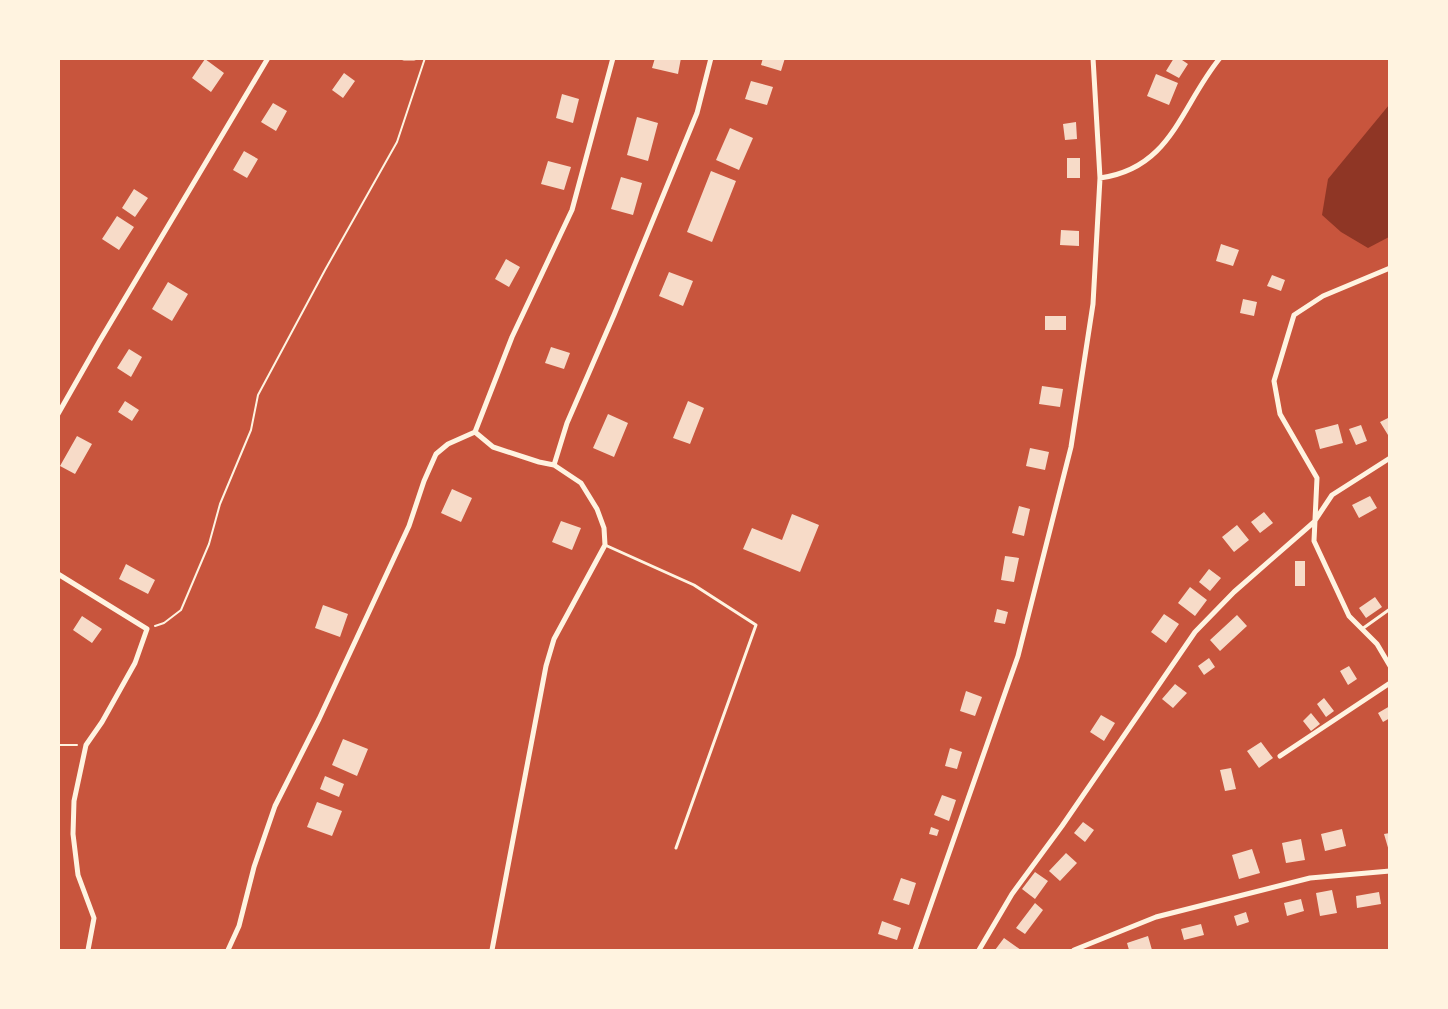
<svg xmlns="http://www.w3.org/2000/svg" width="1448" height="1009" font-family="Manrope,sans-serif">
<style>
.water{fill:#8f3625}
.building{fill:#f7dbc8}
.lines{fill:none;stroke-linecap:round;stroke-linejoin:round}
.path{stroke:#fff3e0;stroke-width:2}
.service{stroke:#fff3e0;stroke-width:3}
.minor{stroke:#fff3e0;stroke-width:5}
</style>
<rect width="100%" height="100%" fill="#c8553d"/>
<!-- water -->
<path class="water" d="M1389,105V237L1368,248L1341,232L1322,215L1328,179Z"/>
<!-- building -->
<path class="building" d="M655,58H681L678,74L652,68Z
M763,58H785L781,71L761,65Z
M1174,58H1179L1188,64L1179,78L1166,71Z
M205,59L224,73L211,92L192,78Z
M344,73L355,81L343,98L332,90Z
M1156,74L1178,83L1169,105L1147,96Z
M751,81L773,87L767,105L745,99Z
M562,94L579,99L573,123L556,118Z
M273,103L287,111L276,131L261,122Z
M637,117L658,123L648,161L627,155Z
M1076,122L1077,139L1065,140L1063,124Z
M730,128L753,138L739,170L716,160Z
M244,151L258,159L247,178L233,170Z
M1067,158H1080V178H1067Z
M548,161L571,167L564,190L541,184Z
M711,171L736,181L712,242L687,232Z
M621,177L642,183L633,215L611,209Z
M134,189L148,198L135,217L122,208Z
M117,216L134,227L119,250L102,239Z
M1061,230L1079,231V246L1060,245Z
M1221,244L1239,250L1233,266L1216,261Z
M506,259L520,267L509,287L495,279Z
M669,272L693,281L683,306L659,296Z
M1272,275L1285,280L1281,291L1267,286Z
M168,282L188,294L172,321L152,309Z
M1243,299L1257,302L1254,316L1240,313Z
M1045,316H1066V330H1045Z
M551,347L570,353L564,369L545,363Z
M129,349L142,357L131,377L117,368Z
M1042,386L1063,389L1060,407L1039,404Z
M125,401L139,410L132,421L118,412Z
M688,401L704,408L690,444L673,438Z
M608,414L628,423L614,457L593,448Z
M1390,417V434L1388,435L1380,422Z
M1338,424L1343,443L1320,449L1315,430Z
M1361,425L1367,441L1356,445L1349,429Z
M77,436L92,444L75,474L60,466Z
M1030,448L1049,452L1045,470L1026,466Z
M452,489L472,498L461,522L441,513Z
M1370,496L1377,508L1359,518L1352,505Z
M1019,506L1030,509L1024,536L1012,533Z
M1264,512L1273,523L1260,533L1251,522Z
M792,514L819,525L800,572L743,549L752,528L782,540Z
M561,521L581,528L572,550L552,542Z
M1237,525L1249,540L1234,552L1222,537Z
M1005,556L1019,558L1014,582L1001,580Z
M1295,561H1305V586H1295Z
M126,564L155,580L148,594L119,579Z
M1209,569L1221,578L1210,591L1199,582Z
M1190,587L1207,600L1195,616L1178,603Z
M1375,597L1382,607L1366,618L1359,608Z
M323,605L348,614L340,637L315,628Z
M997,609L1008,612L1005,624L994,622Z
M1164,614L1179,624L1166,643L1151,632Z
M1237,615L1247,626L1220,651L1210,640Z
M82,616L102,629L92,643L73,630Z
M1209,658L1215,667L1204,675L1198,666Z
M1349,666L1357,679L1348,685L1340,671Z
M1175,684L1187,693L1173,708L1162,699Z
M966,691L982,697L975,716L960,711Z
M1324,698L1334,711L1326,717L1317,704Z
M1390,706V718L1383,722L1378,713Z
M1311,713L1320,724L1311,731L1303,721Z
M1101,715L1115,723L1104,741L1090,732Z
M343,739L368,749L357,776L332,765Z
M1261,742L1273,758L1259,768L1247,751Z
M950,748L962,752L957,769L945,766Z
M1231,768L1236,789L1225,791L1220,770Z
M325,776L344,784L339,797L320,789Z
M942,795L956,800L949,821L934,815Z
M317,802L342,811L332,836L307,827Z
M1083,822L1094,830L1085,842L1074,833Z
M931,827L939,830L937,836L929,834Z
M1342,829L1346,846L1325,851L1321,834Z
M1390,833V850L1389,851L1384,834Z
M1301,839L1305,860L1286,863L1282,843Z
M1252,849L1260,873L1239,879L1232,855Z
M1066,853L1077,863L1060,881L1049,871Z
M1035,872L1048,881L1035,899L1022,889Z
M901,878L916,883L909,905L893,900Z
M1332,890L1337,913L1320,916L1316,893Z
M1379,892L1381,904L1357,908L1356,896Z
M1301,899L1304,911L1287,916L1284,903Z
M1035,903L1043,910L1025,934L1016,928Z
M1246,912L1249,922L1237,926L1234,916Z
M882,921L901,928L897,940L878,934Z
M1201,924L1204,935L1184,940L1181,929Z
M1148,936L1152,950H1129L1127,943Z
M1004,938L1021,950H995Z"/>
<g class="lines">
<!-- path -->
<path class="path" d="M155,626L164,623L181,610L209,544L220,504L251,430L258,395L325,270L397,142L425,58
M58,745H77"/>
<!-- service -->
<path class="service" d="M605,545L694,585L756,625L676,848
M1362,629L1390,609"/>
<!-- minor -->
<path class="minor" d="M404,58H414
M1100,178C1172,168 1180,107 1220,58
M1390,268L1323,296L1294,315L1274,381L1280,414L1317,478L1314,541L1349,616L1377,644L1390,666
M58,414L99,342L268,58
M475,432L512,337L572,210L613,58
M554,465L567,423L614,315L697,113L711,58
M58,574L147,629L135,663L102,722L86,745L74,801L73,834L78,875L94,918L88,950
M1280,756L1390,683
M228,950L239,926L254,867L275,806L319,719L409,526L424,481L436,454L448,444L475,432L493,447L539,462L554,465L581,483L597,509L604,528L605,545L554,639L546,666L492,950
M915,950L1018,656L1071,447L1093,304L1100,178L1093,58
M979,950L1012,894L1062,826L1195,632L1234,592L1314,522L1332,495L1390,458
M1074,950L1156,917L1310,878L1390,871"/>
</g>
<!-- border -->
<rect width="1448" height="1009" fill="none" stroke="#fff3e0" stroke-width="120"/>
</svg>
